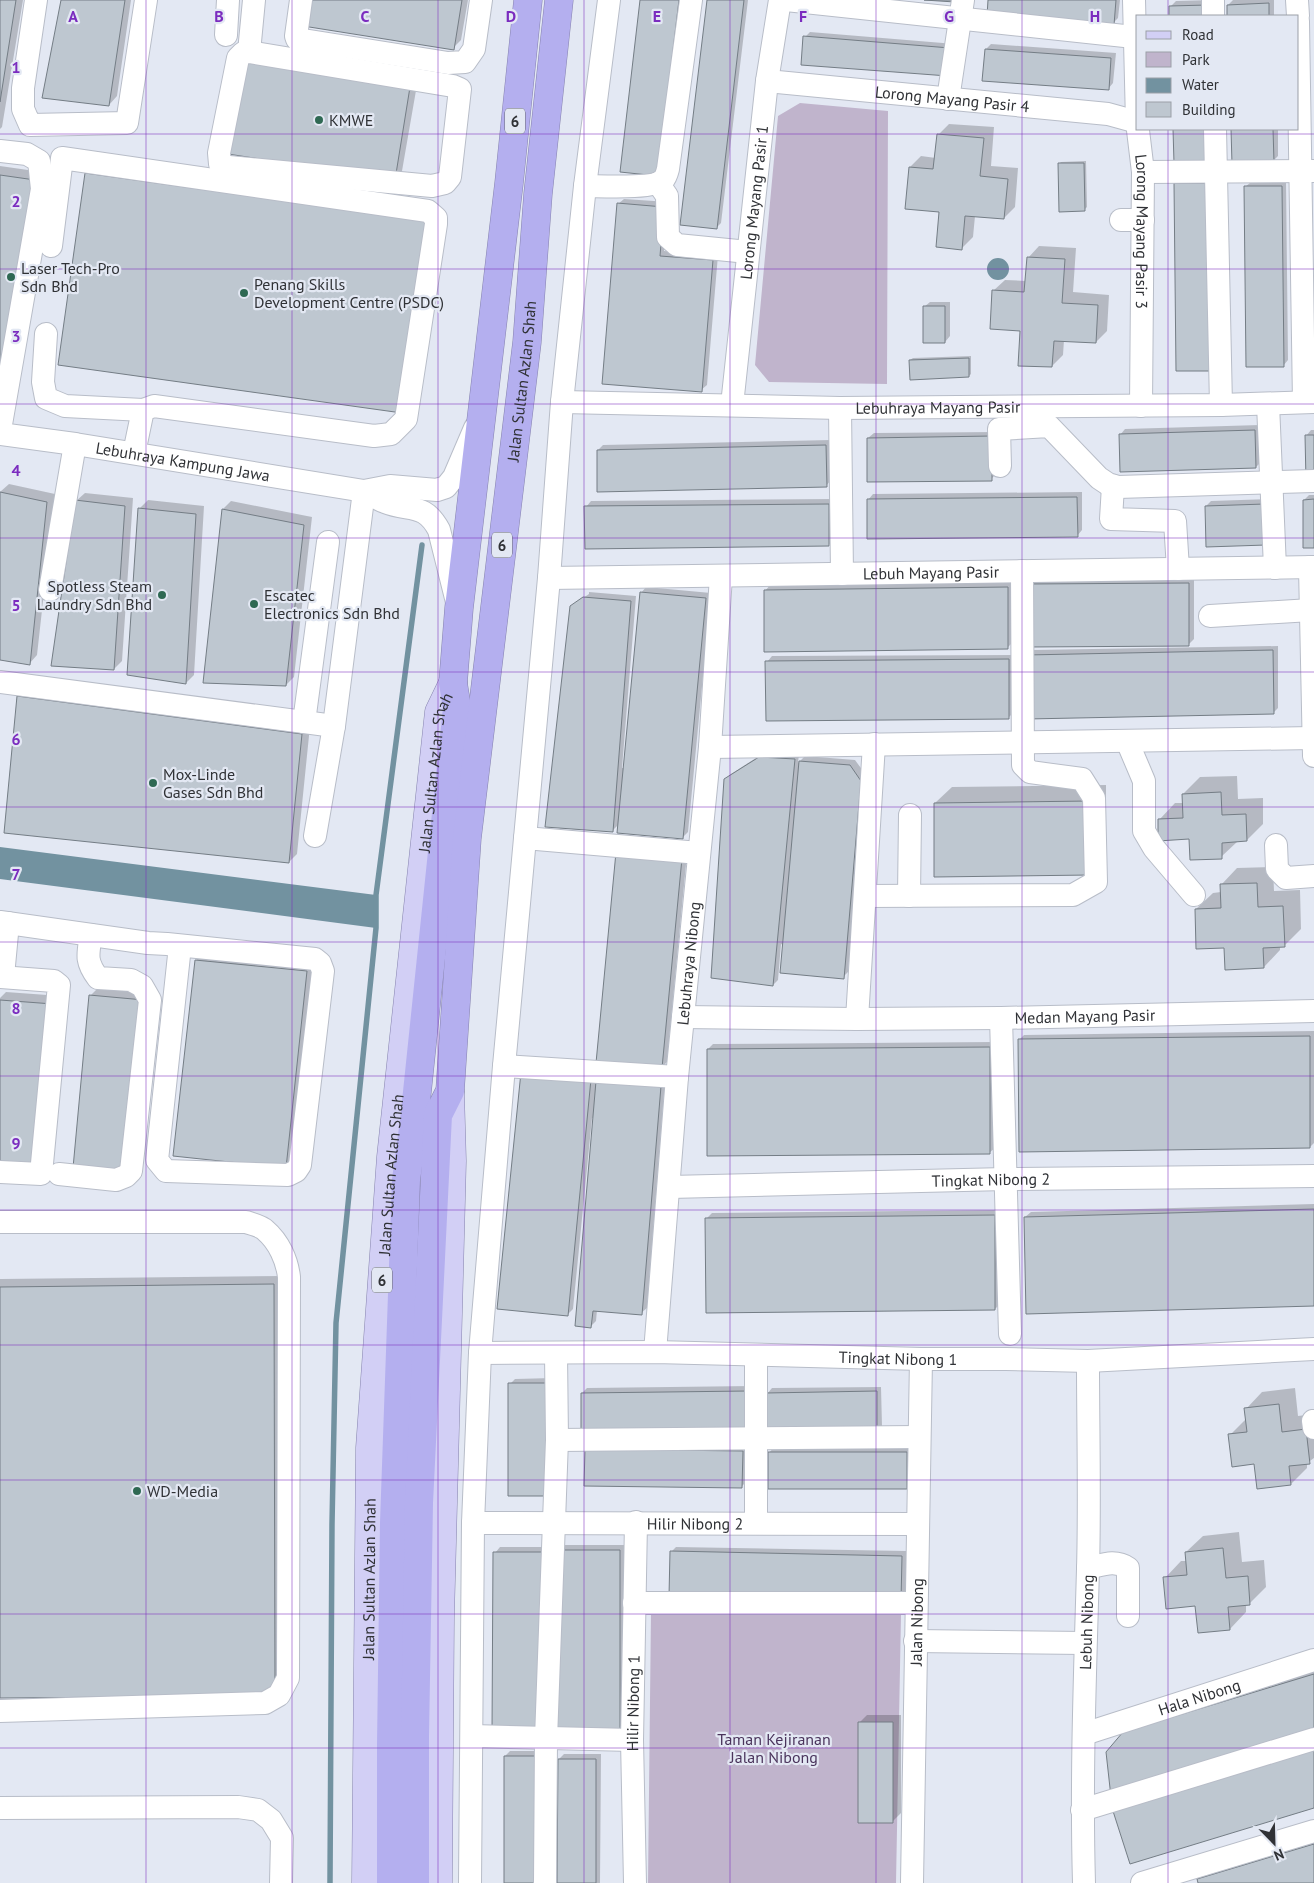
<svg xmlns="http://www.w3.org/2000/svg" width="1314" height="1883" font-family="'PT Sans',sans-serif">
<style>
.green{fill:#c0b4cc}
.water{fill:#7292a0}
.shadow{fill:#0003}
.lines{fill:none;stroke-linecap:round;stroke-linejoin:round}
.stream{stroke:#7292a0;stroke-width:5.5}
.building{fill:#bec7d0;stroke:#747d85}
.minor-casing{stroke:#b8bdc8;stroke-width:24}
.major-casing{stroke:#8683ae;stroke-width:29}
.highway-casing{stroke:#8683ae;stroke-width:29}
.minor{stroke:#fff;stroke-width:22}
.major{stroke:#d2cff5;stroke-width:28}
.highway{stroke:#b4afef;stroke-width:28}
.grid{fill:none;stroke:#7b2cbf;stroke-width:1;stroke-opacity:0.55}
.poi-dot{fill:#2f6953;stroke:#e3e8f3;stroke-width:2}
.labels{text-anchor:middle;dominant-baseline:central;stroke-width:4.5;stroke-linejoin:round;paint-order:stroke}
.shield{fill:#e3e8f3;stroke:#66696f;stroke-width:1}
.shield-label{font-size:15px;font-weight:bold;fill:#303236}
.street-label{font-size:16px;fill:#303236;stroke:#e3e8f3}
.poi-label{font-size:16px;fill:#303236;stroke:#e3e8f3;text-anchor:start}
.park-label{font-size:16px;fill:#4a345c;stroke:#e3e8f3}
.grid-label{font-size:16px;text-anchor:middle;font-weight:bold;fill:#7b2cbf;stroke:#e3e8f3;stroke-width:4.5;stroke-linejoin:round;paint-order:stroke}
</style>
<rect width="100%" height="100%" fill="#e3e8f3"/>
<!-- green -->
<path class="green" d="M800,103L888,111L887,384L769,382L755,365L778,116Z
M651,1611L901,1614L896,1883H648Z"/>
<!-- water -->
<path class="water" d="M987 269a11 11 0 1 1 22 0a11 11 0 1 1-22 0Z
M0,847L376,895V928L0,879Z"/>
<!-- shadow -->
<path class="shadow" d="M0,0H23L2,127L0,129Z
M63,0H131L117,96L109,105Z
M308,0H468L461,40L453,48Z
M708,0H748L721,223L716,228Z
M989,0H1120L1118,18L1113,23Z
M1213,0V16H1171L1170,7L1176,1Z
M1233,0H1274V16H1228V5Z
M810,32L955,44L953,70L805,37Z
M991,44L1116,53L1113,83L1108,89L986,49Z
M418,79L402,171L394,179L230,152Z
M949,124L994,127L991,166L1018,168L1015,207L1004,218L975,216L973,237L962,248L941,210L910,167L921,156L936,158L938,135Z
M1232,129H1278V156L1273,161L1233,162Z
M1086,161L1087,207L1085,209L1059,164L1061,162Z
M0,166L42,172L0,373Z
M1286,181L1288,360L1283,366L1245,187L1251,182Z
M624,199L669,202L664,251L718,255L707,385L701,390L618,204Z
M1039,246L1076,248L1073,292L1109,295L1107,331L1096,342L1064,340L1063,355L1052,366L1022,330L993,291L1005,280L1026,281L1028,258Z
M930,302H950V336L945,342L924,307Z
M971,356V374L969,376L910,360L913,358Z
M1260,425L1261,462L1256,467L1120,435L1125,429Z
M1311,430H1314V479L1306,436Z
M996,432V474L991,479L868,438L874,433Z
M831,440V480L826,486L598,450L603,445Z
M9,484L55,494L37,655L29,664L0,659V492Z
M1082,492V530L1077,536L868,500L873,494Z
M85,493L133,498L122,661L114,669L76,501Z
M1309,495H1314V547L1304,500Z
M834,499V539L829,545L586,507L591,501Z
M1270,499L1271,538L1206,506L1211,501Z
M148,500L204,506L194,675L186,683L139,509Z
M231,501L312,517L294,677L286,685L205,681L223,509Z
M1194,579V639L1189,644L1029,585L1035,580Z
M1012,582L1013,642L1007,648L765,591L770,585Z
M646,587L711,593L688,832L683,837L619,824L612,831L571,606L589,594V592L636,596L622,768H624L641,593Z
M1278,646V708L1273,713L1028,717L1033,650Z
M1013,655L1014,712L1008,718L767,662L772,656Z
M27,688L310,726L297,854L289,862L18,696Z
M765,752L799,754L798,763L805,756L855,760L866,775L848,972L843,977L781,944L778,980L773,985L725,779L731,774Z
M1237,776L1238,799L1263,798V824L1247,840L1238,841L1221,857L1159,820L1175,803H1183V794L1200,777Z
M1106,785V857L935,803L952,787Z
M617,853L687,854L667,1062L662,1067Z
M1273,867L1274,891L1300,890L1301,929L1284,946H1280V950L1264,967L1226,947L1196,909L1213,893L1221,892V885L1237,868Z
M205,952L315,964L293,1159L285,1167L196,960Z
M98,988L152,992L136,1164L90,996Z
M6,992L61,996L0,1163V998Z
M1314,1031V1143L1310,1147L1019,1040L1024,1035Z
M994,1042L995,1148L989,1153L708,1049L713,1044Z
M527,1068L596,1074L595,1084L602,1077L665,1081L647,1308L641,1313L597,1310L596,1321L591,1326L594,1118H592L573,1309L567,1315Z
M1314,1204V1305L1025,1217L1031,1212Z
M1000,1210V1304L995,1309L707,1218L712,1213Z
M281,1276L283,1686L0,1697V1279Z
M553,1378L548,1494L510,1384L515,1379Z
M752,1386V1424L582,1393L587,1388Z
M881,1387L882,1426L877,1432L767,1394L772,1388Z
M1295,1388L1298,1416L1314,1414V1458L1307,1463V1468L1291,1484L1230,1435L1247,1418L1246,1409L1262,1392Z
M747,1446V1481L742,1486L586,1449Z
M774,1447H912V1483L906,1488L769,1453Z
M1239,1532L1242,1562L1264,1560L1266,1587L1250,1603L1246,1604V1612L1230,1629L1196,1605L1165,1578L1181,1561H1187L1186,1552L1203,1536Z
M560,1545H625L624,1722L619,1728Z
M500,1547H548L541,1730L495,1553Z
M676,1547L907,1551L906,1594L671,1552Z
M1314,1671V1731L1123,1733Z
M867,1715H901V1813L893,1821L859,1723Z
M510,1751H547L505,1883V1756Z
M564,1754H601L600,1883H559V1759Z
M1314,1841V1883H1199L1198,1880L1204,1874Z"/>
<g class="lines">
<!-- stream -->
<path class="stream" d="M330,1883L332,1524L336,1323L376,928V895L422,545"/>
</g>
<!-- building -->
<path class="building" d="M0,0H16L0,102Z
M61,0H125L109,106L42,98Z
M307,0H462L454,50L303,26Z
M640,0H679L658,176L620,172Z
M707,0H744L717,229L680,225Z
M924,0H955V2Z
M988,0H1116L1114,25L987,16Z
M1269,3V16H1227V5Z
M1208,5V16H1169V6Z
M803,36L950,48L948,76L801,65Z
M985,49L1111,58L1109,90L982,81Z
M244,60L410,87L395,180L228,154Z
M1173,129H1212L1213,161L1174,163Z
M1231,129H1273L1274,162L1232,164Z
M937,134L984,138L980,176L1008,179L1004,219L965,216L962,250L936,247L939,212L905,209L909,167L933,169Z
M1058,163H1084L1085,211L1059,212Z
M85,173L430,221L402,413L58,365Z
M0,175L35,180L0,374Z
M1174,183H1216L1218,371H1176Z
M1244,186H1282L1284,367H1246Z
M617,203L664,207L660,256L713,260L702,392L602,384Z
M1027,257L1065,259L1062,303L1098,305L1096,343L1054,341L1052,367L1018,366L1020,331L990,329L992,290L1024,292Z
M923,306H945V343H923Z
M969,358V377L910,380L909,360Z
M1255,430L1256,468L1120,472L1119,434Z
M1305,435H1314V481H1306Z
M992,436V481L867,482V438Z
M826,445L827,487L597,492V450Z
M0,492L47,502L30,665L0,660Z
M1077,497L1078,537L867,539V499Z
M1314,499V548H1303V500Z
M75,500L125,506L114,670L51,666Z
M829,504V546L585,549L584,506Z
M1265,504L1266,545L1206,547L1205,506Z
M138,508L196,514L186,684L127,675Z
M222,509L304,525L286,686L203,683Z
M1189,583V646L1028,647V584Z
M1008,587V649L764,652V590Z
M640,592L706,598L683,839L617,833Z
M583,597L631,601L613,832L545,827L570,606Z
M1273,650L1274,714L1027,719L1026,655Z
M1009,659V719L766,721L765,661Z
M17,696L302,734L289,863L4,833Z
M759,757L795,759L773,986L711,978L724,779Z
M799,761L850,765L861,781L844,979L780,973Z
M1221,792L1222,815L1246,814L1247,841L1222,843V859L1190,860L1189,839L1158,841V819L1183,818L1182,794Z
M1090,801V875L934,877V803Z
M616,852L682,858L662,1068L596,1063Z
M1257,883L1258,907L1283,906L1285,947L1263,948L1264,968L1225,970L1224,948L1196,949L1195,909L1221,908L1220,884Z
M195,960L307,971L286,1168L173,1156Z
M89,995L144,1000L128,1173L73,1168Z
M0,1000L53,1004L38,1168L0,1164Z
M1310,1036V1148L1019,1152L1018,1039Z
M990,1047V1154L707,1156V1049Z
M521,1072L591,1079L568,1316L497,1309Z
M596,1081L661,1086L642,1315L593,1311L591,1328L575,1326Z
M1314,1209V1306L1026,1314L1024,1217Z
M995,1215V1310L706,1313L705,1218Z
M274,1284L275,1696L0,1698V1287Z
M508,1383H548V1496H508Z
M748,1391V1431L581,1433V1393Z
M877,1391V1433L766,1434V1393Z
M1279,1404L1282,1432L1306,1429L1310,1464L1289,1466L1291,1485L1257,1489L1254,1464L1232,1467L1228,1434L1247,1432L1244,1408Z
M585,1449L743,1451L742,1488L584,1486Z
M768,1452H907V1489H768Z
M1223,1548L1226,1578L1248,1576L1250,1605L1228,1607L1230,1630L1198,1633L1195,1606L1166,1609L1163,1577L1187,1575L1185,1552Z
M553,1550H620V1729H552Z
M670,1551L902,1556L901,1601L669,1596Z
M493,1552H543L542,1732H492Z
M1314,1674V1733L1111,1797L1106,1752L1123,1732Z
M858,1722H893V1823H858Z
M1314,1746V1808L1130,1864L1112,1808Z
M504,1756H542V1883H504Z
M558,1759H596V1883H557Z
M1314,1844V1883H1198L1197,1879Z"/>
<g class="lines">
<!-- minor casing -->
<g class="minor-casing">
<g id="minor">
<path d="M36,0L23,88V109L30,125L127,123L146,0"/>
<path d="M301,0L296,36L297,39L448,63L465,62L474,49L481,0"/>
<path d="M786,0L1134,37"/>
<path id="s1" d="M1134,0L1137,122L1143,172L1141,406"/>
<path d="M1213,0V16"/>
<path d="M1297,0L1298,16"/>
<path d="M1298,22L1304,402"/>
<path d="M226,35L228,0"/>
<path d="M249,52L453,86L460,89L450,177L445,183L432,186L229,167L220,164L219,153L238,58L243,53Z"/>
<path d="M249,52L254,0"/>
<path id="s2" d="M767,81L1108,114L1137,122"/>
<path d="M948,99L963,0"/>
<path d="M1215,129L1221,405"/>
<path d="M0,151L27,154L39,161L42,189L0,430"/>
<path d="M1143,172L1314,171"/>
<path d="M658,183L667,196L668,237L677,245L748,252"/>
<path d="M585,186C600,186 654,189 663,180C666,177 667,173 668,169L691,0"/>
<path d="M1121,220H1143"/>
<path d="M51,246L62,158L428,211L436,218V224L406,419L391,434L374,436L154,406L143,410L134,453"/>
<path d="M46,334L43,382L46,398L65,406L143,410"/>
<path id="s3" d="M562,402L840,408L1221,405L1314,402"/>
<path d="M1268,404L1275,568"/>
<path id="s4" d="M732,405L767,81L780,0"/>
<path d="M840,408L842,574"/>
<path id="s5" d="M0,434L75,444L364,491C371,494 378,500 385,502C410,512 424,502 439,530L457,602"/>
<path d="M1000,466L999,429L1049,426L1099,478L1108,484L1118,487L1314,481"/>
<path d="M1113,486L1111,519L1175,521L1178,569"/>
<path d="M364,491L390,486L437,490L446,487L454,477L475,428"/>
<path d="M1310,567L1314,756"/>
<path id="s6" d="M549,578L1314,567"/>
<path d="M50,590L75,444"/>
<path d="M1210,616L1311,610"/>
<path d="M0,682L334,726"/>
<path d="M304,722L328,542"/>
<path d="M1127,741L1144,781V831L1154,848L1194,895"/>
<path d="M710,747L1313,738"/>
<path d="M315,836L334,726L364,491"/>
<path d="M525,838L699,853"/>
<path d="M1276,845L1277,869L1286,878L1314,876"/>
<path d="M866,896L1073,895L1096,882L1094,798L1082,779L1030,772L1023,765L1022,571"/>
<path d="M909,896L910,815"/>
<path d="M0,922L148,943L167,944L315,959L320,963L323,971L300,1165L296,1171L288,1175L166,1171L157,1160L180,946"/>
<path d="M3,976L8,923"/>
<path d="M0,977L54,981L59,985L41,1174L0,1172"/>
<path id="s7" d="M683,1017L857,1019L1001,1018L1314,1011"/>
<path d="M1001,1018L1010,1334"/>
<path d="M857,1019L874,744"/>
<path d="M504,1066L677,1077"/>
<path d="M59,1174L116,1180L126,1176L131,1171L150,1000L142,986L131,980L98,978C85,961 88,954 91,935"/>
<path id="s8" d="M670,1187L1006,1179L1314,1176"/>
<path d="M0,1222H246C252,1224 261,1226 265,1230C279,1242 287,1260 289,1277L288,1678L279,1695L265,1703L0,1711"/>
<path id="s9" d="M655,1352L677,1077L710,747L721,576"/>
<path id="s10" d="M480,1353L655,1352L921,1359H1006L1088,1361L1314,1349"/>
<path d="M1313,1421L1314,1428"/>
<path d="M557,1440L919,1437"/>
<path id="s11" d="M473,1523L917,1524"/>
<path d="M756,1523V1355"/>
<path d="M1088,1568C1102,1565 1115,1559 1128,1568V1616"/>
<path d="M634,1603H916"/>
<path d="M915,1641L1085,1643"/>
<path id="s12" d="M1084,1734L1314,1660"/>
<path d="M472,1736L632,1740"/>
<path d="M0,1808L238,1807L258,1810L271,1820L282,1838L281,1883"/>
<path d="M1082,1810L1314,1739"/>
<path d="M470,1883L473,1523L480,1353L504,1066L549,578L562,402L585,186L609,0"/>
<path d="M545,1883L546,1739L557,1440L556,1353"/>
<path id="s13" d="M635,1883L632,1740L636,1522"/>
<path id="s14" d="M912,1883L921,1359"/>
<path id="s15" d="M1084,1883C1081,1778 1085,1674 1088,1569C1090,1500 1088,1430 1088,1361"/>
<path d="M1142,1883L1314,1831"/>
</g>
</g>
<!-- major casing -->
<g class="major-casing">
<g id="major">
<path id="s16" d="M366,1883L370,1448L391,1157L439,712L453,683"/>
<path d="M438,1883L440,1618L452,1161L450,1092"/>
</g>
</g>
<!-- highway casing -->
<g class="highway-casing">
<g id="highway">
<path d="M391,1883V1745L394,1523L406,1180L414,1121L457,708L453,683L459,608L509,183L528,0"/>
<path id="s17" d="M415,1883V1736L419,1503L438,1115L450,1091L467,838L527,342L538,194L559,0"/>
</g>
</g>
<!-- minor -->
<use href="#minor" class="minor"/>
<!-- major -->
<use href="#major" class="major"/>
<!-- highway -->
<use href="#highway" class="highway"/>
</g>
<!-- grid -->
<path class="grid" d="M146,0V1883M292,0V1883M438,0V1883M584,0V1883M730,0V1883M876,0V1883M1022,0V1883M1168,0V16M1168,129V1883M0,134H1314M0,269H1314M0,404H1314M0,538H1314M0,672H1314M0,807H1314M0,942H1314M0,1076H1314M0,1210H1314M0,1345H1314M0,1480H1314M0,1614H1314M0,1748H1314"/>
<!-- markers -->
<g class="poi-dot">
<circle cx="319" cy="120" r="5"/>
<circle cx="11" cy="277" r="5"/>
<circle cx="244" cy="293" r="5"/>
<circle cx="162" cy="595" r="5"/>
<circle cx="254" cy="604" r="5"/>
<circle cx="153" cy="783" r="5"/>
<circle cx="137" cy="1491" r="5"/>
</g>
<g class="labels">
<!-- shield labels -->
<g class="shield">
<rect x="505" y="108.5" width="20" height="25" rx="4"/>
<rect x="492" y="532.5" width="20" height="25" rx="4"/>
<rect x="372" y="1267.5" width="20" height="25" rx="4"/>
</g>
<g class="shield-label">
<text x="515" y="121">6</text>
<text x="502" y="545">6</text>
<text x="382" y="1280">6</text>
</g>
<!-- street labels -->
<g class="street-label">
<text stroke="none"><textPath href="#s2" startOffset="186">Lorong Mayang Pasir 4</textPath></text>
<text stroke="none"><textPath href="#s4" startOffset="204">Lorong Mayang Pasir 1</textPath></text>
<text stroke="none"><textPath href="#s1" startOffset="232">Lorong Mayang Pasir 3</textPath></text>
<text stroke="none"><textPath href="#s17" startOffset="1509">Jalan Sultan Azlan Shah</textPath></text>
<text stroke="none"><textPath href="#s3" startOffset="376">Lebuhraya Mayang Pasir</textPath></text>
<text stroke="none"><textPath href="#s5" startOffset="185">Lebuhraya Kampung Jawa</textPath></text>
<text stroke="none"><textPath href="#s6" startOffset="382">Lebuh Mayang Pasir</textPath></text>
<text stroke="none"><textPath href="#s16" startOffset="1114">Jalan Sultan Azlan Shah</textPath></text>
<text stroke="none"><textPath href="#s9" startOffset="390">Lebuhraya Nibong</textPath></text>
<text stroke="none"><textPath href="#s7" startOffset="402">Medan Mayang Pasir</textPath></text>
<text stroke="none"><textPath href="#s16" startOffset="709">Jalan Sultan Azlan Shah</textPath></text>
<text stroke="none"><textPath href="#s8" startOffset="321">Tingkat Nibong 2</textPath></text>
<text stroke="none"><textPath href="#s10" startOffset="418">Tingkat Nibong 1</textPath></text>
<text stroke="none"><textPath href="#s11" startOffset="222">Hilir Nibong 2</textPath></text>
<text stroke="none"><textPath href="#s16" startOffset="304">Jalan Sultan Azlan Shah</textPath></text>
<text stroke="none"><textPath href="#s14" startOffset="261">Jalan Nibong</textPath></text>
<text stroke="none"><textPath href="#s15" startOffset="261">Lebuh Nibong</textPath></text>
<text stroke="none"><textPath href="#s12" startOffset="121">Hala Nibong</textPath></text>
<text stroke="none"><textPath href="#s13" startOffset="180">Hilir Nibong 1</textPath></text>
</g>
<!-- poi labels -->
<g class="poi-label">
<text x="329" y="120">KMWE</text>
<text x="21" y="268">Laser Tech-Pro<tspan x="21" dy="18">Sdn Bhd</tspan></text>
<text x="254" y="284">Penang Skills<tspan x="254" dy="18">Development Centre (PSDC)</tspan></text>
<text x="152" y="586" text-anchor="end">Spotless Steam<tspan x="152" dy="18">Laundry Sdn Bhd</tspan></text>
<text x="264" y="595">Escatec<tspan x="264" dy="18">Electronics Sdn Bhd</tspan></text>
<text x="163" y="774">Mox-Linde<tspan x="163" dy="18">Gases Sdn Bhd</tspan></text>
<text x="147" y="1491">WD-Media</text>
</g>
<!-- park labels -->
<g class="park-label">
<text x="774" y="1739">Taman Kejiranan<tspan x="774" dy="18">Jalan Nibong</tspan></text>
</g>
</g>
<g class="grid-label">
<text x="73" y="22">A</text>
<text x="219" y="22">B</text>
<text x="365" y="22">C</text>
<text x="511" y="22">D</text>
<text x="657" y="22">E</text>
<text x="803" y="22">F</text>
<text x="949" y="22">G</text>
<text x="1095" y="22">H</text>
<text x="16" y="73">1</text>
<text x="16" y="207">2</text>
<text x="16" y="342">3</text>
<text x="16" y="476">4</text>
<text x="16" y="611">5</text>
<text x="16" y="745">6</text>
<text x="16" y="880">7</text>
<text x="16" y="1014">8</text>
<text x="16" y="1149">9</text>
</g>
<!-- legend -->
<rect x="1136" y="15" width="162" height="115" fill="#e3e8f3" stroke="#9b9fa7"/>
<rect x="1146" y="31" width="25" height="8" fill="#d2cff5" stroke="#9b9fa7"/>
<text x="1182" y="40" font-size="15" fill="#303236">Road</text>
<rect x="1146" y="52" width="25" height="15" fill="#c0b4cc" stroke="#9b9fa7"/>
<text x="1182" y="65" font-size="15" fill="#303236">Park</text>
<rect x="1146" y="78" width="25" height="15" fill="#7292a0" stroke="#9b9fa7"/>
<text x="1182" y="90" font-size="15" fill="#303236">Water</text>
<rect x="1146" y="102" width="25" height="15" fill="#bec7d0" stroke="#9b9fa7"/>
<text x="1182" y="115" font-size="15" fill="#303236">Building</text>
<!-- north arrow -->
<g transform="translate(1274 1843) rotate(157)" stroke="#e3e8f3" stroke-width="4" paint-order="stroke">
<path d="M0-4L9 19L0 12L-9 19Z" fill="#303236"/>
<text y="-8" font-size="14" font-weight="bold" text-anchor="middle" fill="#303236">N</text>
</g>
</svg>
